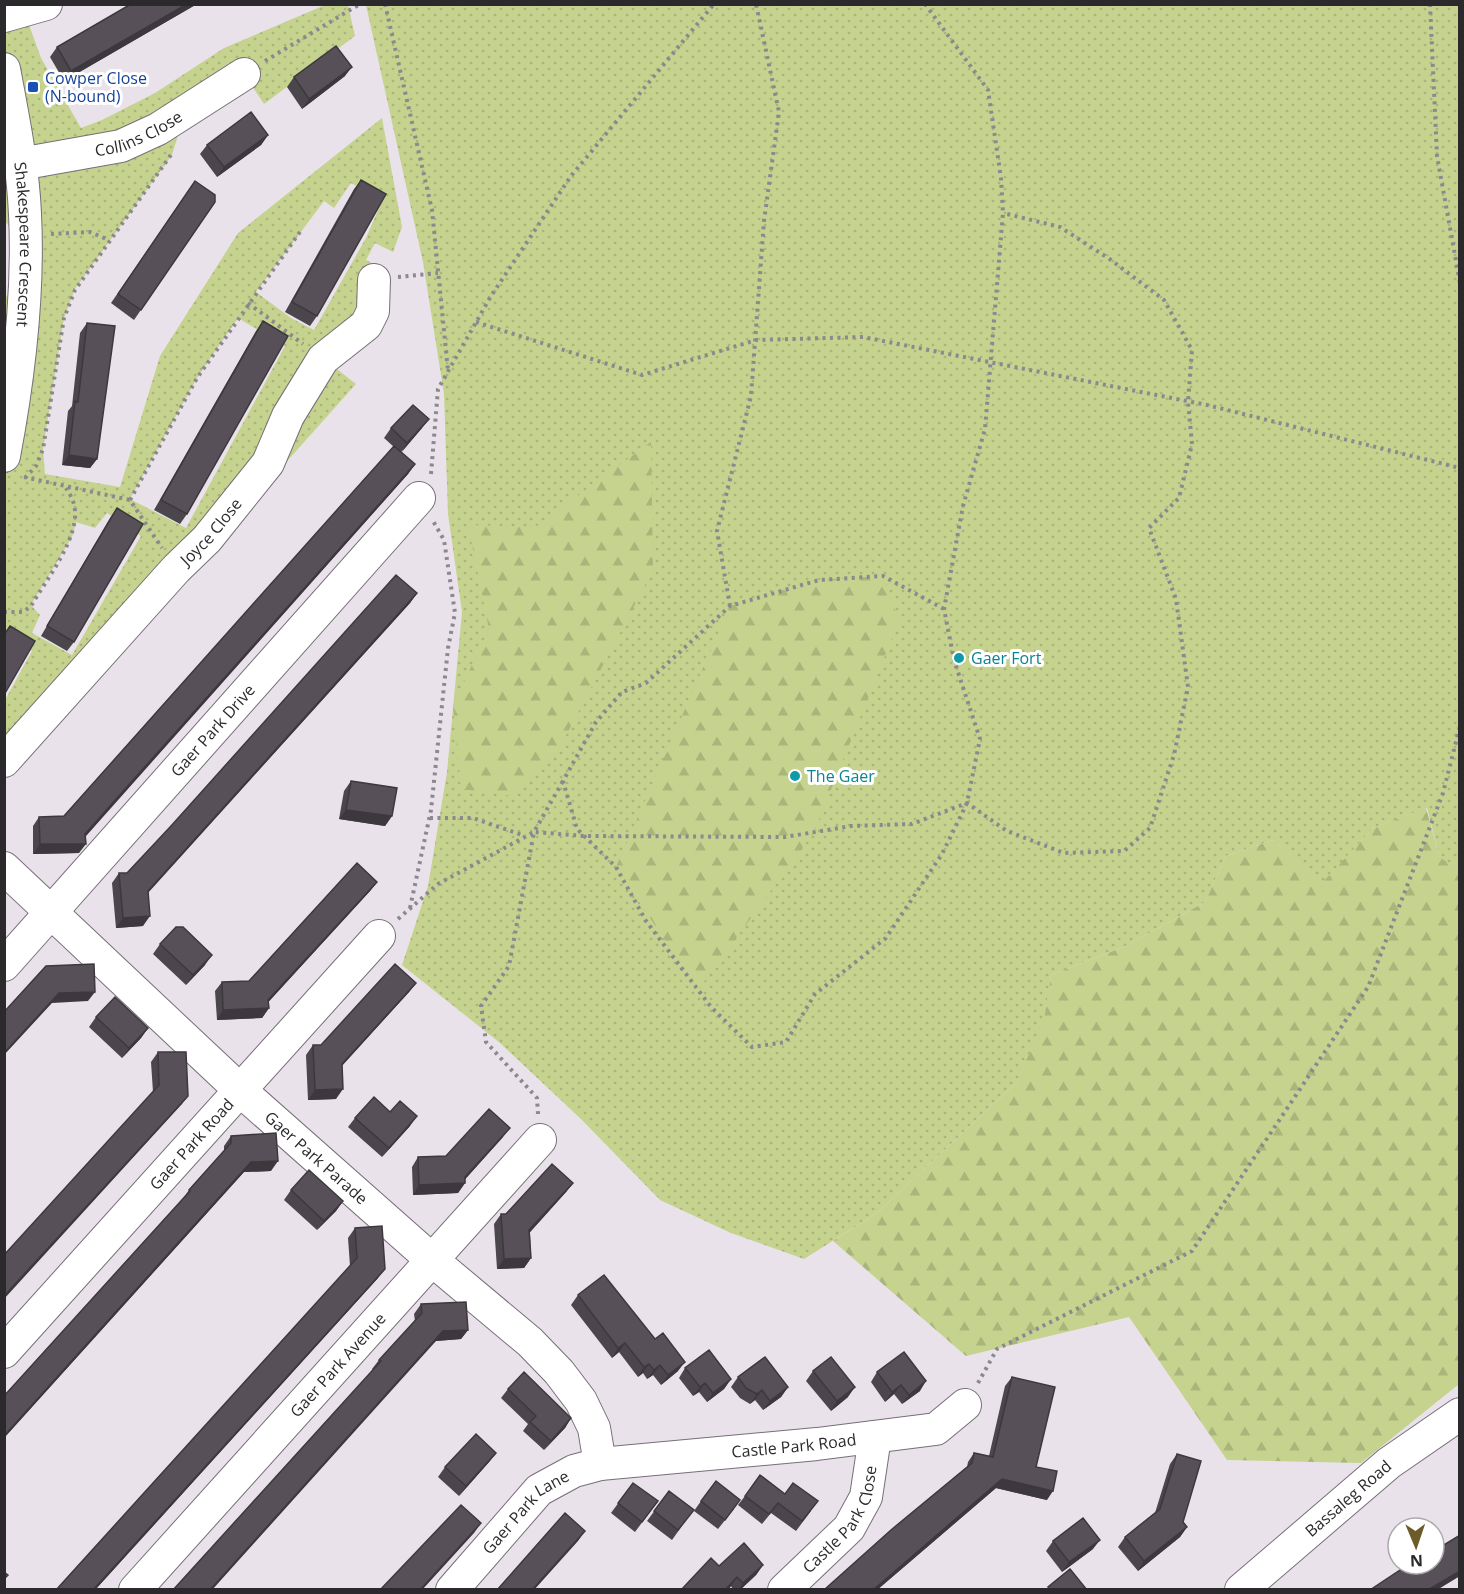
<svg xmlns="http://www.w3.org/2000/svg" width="1464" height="1594" font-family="'Open Sans',sans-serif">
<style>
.grass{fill:url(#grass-dots);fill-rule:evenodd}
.forest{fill:url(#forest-firs)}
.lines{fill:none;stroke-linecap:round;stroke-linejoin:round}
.minor-casing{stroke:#766f77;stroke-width:34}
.path{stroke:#8d878e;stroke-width:4;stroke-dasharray:3 4.5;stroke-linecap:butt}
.minor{stroke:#fff;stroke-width:32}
.wall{fill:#4b454c}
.shaded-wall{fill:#3d383e}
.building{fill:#575058;stroke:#3d383e;stroke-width:1.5}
.transit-dot{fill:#1a4fb4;stroke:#fff;stroke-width:2}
.culture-dot{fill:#0f9aa8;stroke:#fff;stroke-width:2}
.labels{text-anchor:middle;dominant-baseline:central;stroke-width:6;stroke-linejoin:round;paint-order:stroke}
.transit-label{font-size:16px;fill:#164399;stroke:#fff;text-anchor:start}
.street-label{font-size:16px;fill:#2c292d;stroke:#fff}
.culture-label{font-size:16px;fill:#0d838f;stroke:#fff;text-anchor:start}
</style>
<defs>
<pattern id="grass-dots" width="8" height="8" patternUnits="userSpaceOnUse" patternTransform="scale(1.5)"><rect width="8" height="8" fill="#c5d38e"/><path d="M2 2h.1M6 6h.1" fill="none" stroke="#a9b57b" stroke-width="1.8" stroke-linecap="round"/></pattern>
<pattern id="forest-firs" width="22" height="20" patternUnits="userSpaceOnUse" patternTransform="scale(1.5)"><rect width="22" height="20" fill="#c5d38e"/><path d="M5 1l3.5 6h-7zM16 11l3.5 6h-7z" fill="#a9b57b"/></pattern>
</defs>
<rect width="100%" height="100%" fill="#eae2eb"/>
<!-- grass -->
<path class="grass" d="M5,5L24,11L41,58L81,128L102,120L155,93L224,48L325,5H348L355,36L264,104L244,74L178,135L172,155L75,289L64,318L43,449L45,474L120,487L160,356L238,233L382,118L402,227L393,252L375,243L366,260L381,268L373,311L324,359L356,384L272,478L5,761V700L32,651L4,633L5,298L25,276L26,246L5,221ZM351,183L382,201L366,238L314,330L291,318L256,292L324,201L334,208ZM238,318L285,346L186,528L130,499L197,378ZM107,513L141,536L72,655L32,633L40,615L31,605L72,537L76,522L95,528Z
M366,5H1459V868L1440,859L1427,808L1373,828L1322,884L1273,840L1226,856L1205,902L1126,946L1051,975L1045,1020L1016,1083L877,1213L804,1259L731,1233L660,1200L581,1119L500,1043L402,965L428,886L447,772L462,612L448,514L444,394L423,262Z"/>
<!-- forest -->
<path class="forest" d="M651,442L653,570L561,745L513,796L461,789L453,705L489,629L468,525L535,527Z
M883,576L899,621L814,832L698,990L616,867L730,606L819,580Z
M1426,808L1440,858L1459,868V1384L1361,1463L1227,1460L1129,1317L966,1356L833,1241L877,1213L1016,1083L1044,1020L1051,975L1126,946L1205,902L1226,856L1273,840L1322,883L1373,828Z"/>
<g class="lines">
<!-- minor casing -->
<g class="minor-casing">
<g id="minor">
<path d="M4,16L46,4"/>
<path id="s1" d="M4,69C13,117 23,166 25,214C29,295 19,377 4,456"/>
<path id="s2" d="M20,164L121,146L158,129L244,74"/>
<path id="s3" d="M4,761L176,569L207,539L268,463L288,416L323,359L366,325L373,311L374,280"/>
<path id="s4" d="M4,868L241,1091L432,1260L530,1342L559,1372L581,1401L594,1428L600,1464"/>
<path id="s5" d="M4,965L419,498"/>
<path id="s6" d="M4,1352L379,936"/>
<path id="s7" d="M135,1590L540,1140"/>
<path id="s8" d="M452,1590L539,1490L574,1471L600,1464L817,1444L936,1429L965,1405"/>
<path id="s9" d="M784,1590L849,1528L866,1497L875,1437"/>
<path id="s10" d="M1241,1590L1389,1463L1460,1414"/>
</g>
</g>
<!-- path -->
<path class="path" d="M385,4L432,210L448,371
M925,4L988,90L1001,178L1003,213L985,429L963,506L944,609L954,660L980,739L967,803L942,854L886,938L815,994L786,1042L752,1047L711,1007L646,921L616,867L577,829L563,781L596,722L622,692L646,683L730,606L819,580L883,576L944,609
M1430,4L1437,156L1460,283
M265,61L360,4
M51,234L90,232L109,240
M398,277L438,273
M248,303L303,344
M476,322L642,375L756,340L863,337L1207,405L1460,468
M431,474L438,389L491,296L571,176L714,4
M24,477L130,500L162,548
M25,478L36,466L43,449L64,318L75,290L173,152
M130,500L197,378L302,229
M730,606L717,531L751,396L764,221L779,112L756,4
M4,612H23L31,606C46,580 82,535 74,505C73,499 69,493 66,488
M430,818H473L525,836
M410,908L431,810L448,648L455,613L444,540L433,521
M398,919L438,884L534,832L563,781
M538,1114L537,1098L486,1042L481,1006L509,966L534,832L584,836L785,837L851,826L912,824L967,803L1007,831L1064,853L1124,851L1150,828L1174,755L1188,687L1176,599L1149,528L1179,498L1192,444L1188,402L1192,350L1164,300L1111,260L1060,227L1003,213
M978,1383L997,1349L1192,1251L1368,987L1443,793L1460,726"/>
<!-- minor -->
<use href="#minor" class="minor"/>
</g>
<!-- wall -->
<path class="wall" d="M131,4H197L64,81L50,57L57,47Z
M345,76L302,109L287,87L294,77Z
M268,135L261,145L217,177L200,154L207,145Z
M361,180L317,316L310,326L285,312L354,189Z
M195,181L215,202L134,320L111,303Z
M263,321L187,514L180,524L154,510L256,331Z
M87,323L97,459L90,468L62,465L68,411L72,406L80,333Z
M391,428H422L401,452L415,464L408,474L85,836L79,853L33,854V826L39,817L64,816L394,447L384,438Z
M117,508L74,642L67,651L41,636L110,518Z
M417,593L410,603L148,893L143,926L116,928L112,883L119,873H127Z
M351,781L392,816L385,826L339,819L344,791Z
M377,882L370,891L268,1002L269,1008L262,1018L217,1020L215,991L222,982L249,981Z
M160,944L205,965L186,985L153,954Z
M416,983L409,992L342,1066L336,1099L308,1100L306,1055L313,1045H321Z
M96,1017L148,1028L141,1038L122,1058L89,1027Z
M158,1052L188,1096L181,1105L153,1092L151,1062Z
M390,1112L410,1126L382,1157L348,1127L355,1118Z
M231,1136L271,1171L244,1172L4,1438V1396L182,1200L189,1190L224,1151V1146Z
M503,1137L465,1179V1183L458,1193L413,1195L412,1167L418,1157L446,1156Z
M573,1183L566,1192L530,1232L531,1258L524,1268L497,1269L494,1224L501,1214H506Z
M291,1190L343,1201L336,1211L317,1230L284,1200Z
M355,1228L378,1278L95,1590H56L350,1266L348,1238Z
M578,1295L678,1371L661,1385L653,1375L647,1379L643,1373L638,1377L619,1352L612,1358L571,1305Z
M421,1304L468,1330L461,1339L436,1341L373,1370L372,1369L379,1360L415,1321L414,1314Z
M685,1368L731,1379L724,1389L707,1402L699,1392L693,1396L679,1378Z
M813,1371L848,1397L831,1411L806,1381Z
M877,1372L920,1391L902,1404L894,1394L885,1402L871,1382Z
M738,1377L788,1387L781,1397L763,1410L755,1400L750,1404L740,1398L731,1387Z
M1012,1377L1036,1467L1047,1500L996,1488L877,1590H824L967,1467L968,1462L974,1453L989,1456L1005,1386Z
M508,1389L571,1418L565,1428L544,1450L523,1431L528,1424L501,1398Z
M496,1453L489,1462L459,1496L438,1477L445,1467Z
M1177,1454L1183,1522L1187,1527L1180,1537L1138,1571L1118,1547L1125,1537L1155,1513L1170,1464Z
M633,1483L658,1501L635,1532L611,1513Z
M669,1491L687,1519L672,1540L647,1521Z
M785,1494L811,1511L796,1531L771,1513L762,1524L738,1505L745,1496Z
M701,1501L734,1509L718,1529L694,1511Z
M1053,1541L1093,1549L1062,1572L1046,1551Z
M763,1565L756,1575L740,1590H733L731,1586L728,1590H681L719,1566Z"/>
<!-- shaded-wall -->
<path class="shaded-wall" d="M187,4H197L64,81L71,71Z
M352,67L345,76L302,109L309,99Z
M268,135L261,145L217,177L224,167Z
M429,419L422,428L401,453L407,443Z
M69,455L97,459L90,468L62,465Z
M415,464L408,474L79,844L85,834Z
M417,593L410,603L141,900L148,891Z
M346,810L392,816L385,826L339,819Z
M40,844H86L79,853L33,854Z
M377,882L370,891L263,1008H269L262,1018L217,1020L223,1010L268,1000Z
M150,916L143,926L116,928L123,918Z
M212,955L205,965L186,985L193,975Z
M416,983L409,992L335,1073L342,1064Z
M95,992L88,1001L52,1003L4,1055V1053L59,993Z
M148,1028L141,1038L122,1058L129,1048Z
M343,1089L336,1099L308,1100L315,1090Z
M188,1096L181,1105L4,1299V1296Z
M417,1116L410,1126L382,1157L389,1148Z
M510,1128L503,1137L461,1184L465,1183L458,1193L413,1195L419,1185L465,1177Z
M278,1161L271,1171L244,1172L4,1438V1436L251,1162Z
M573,1183L566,1192L523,1240L529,1230Z
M343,1201L336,1211L317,1230L324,1221Z
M531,1258L524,1268L497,1269L504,1259Z
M385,1269L378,1278L95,1590H93Z
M468,1330L461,1339L436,1341L212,1590H210L443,1331Z
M625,1343L619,1352L612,1358L618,1348Z
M685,1362L678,1371L661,1385L668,1375Z
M649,1364L643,1373L638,1377L644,1367Z
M660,1365L653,1375L647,1379L654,1370Z
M731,1379L724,1389L707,1402L713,1393Z
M926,1381L920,1391L902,1404L909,1395Z
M705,1383L699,1392L693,1396L700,1387Z
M901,1385L894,1394L885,1402L892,1392Z
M788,1387L781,1397L763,1410L770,1401Z
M855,1387L848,1397L831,1411L837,1401Z
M762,1390L755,1400L750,1404L757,1394Z
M571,1418L565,1428L544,1450L551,1441Z
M496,1453L489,1462L459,1496L466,1486Z
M1002,1479L1053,1491L1047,1500L996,1488L877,1590H873Z
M481,1523L474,1533L422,1590H420Z
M1187,1527L1180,1537L1138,1571L1144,1561Z
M585,1531L578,1541L534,1590H532Z
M1100,1540L1093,1549L1062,1572L1069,1562Z
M763,1565L756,1575L740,1590H738L743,1583Z
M1460,1571V1576L1437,1590H1428Z
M737,1577L731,1586L728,1590H725Z"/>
<!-- building -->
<path class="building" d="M131,4H187L71,71L57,47Z
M336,46L352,67L309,99L294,77Z
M251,112L268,135L224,167L207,145Z
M361,180L386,194L317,316L292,302Z
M195,181L215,195V202L141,310L118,294Z
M263,321L288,336L187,514L161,500Z
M87,323L115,326L97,459L69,455L75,401L78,402Z
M413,405L429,419L407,443L391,428Z
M394,446L415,464L85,834L86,844H40L39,817L64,816Z
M117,508L143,524L74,642L47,626Z
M396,575L417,593L148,891L150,916L123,918L119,873H127L171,826Z
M10,626L35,641L4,695V635Z
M351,781L397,788L392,816L346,810Z
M357,863L377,882L268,1000L269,1008L223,1010L222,982L249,981Z
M176,927H183L212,955L193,975L160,944Z
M94,964L95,992L59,993L4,1053V1012L46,966Z
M395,964L416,983L342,1064L343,1089L315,1090L313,1045H321Z
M115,997L148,1028L129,1048L96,1017Z
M158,1052H186L188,1096L4,1296V1255L159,1085Z
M374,1097L390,1112L400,1101L417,1116L389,1148L355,1118Z
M489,1109L510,1128L465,1177V1183L419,1185L418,1157L446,1156Z
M276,1133L278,1161L251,1162L4,1436V1396L190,1191L189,1190L231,1143V1136Z
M552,1164L573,1183L529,1230L531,1258L504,1259L501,1214H506Z
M309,1170L343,1201L324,1221L291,1190Z
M382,1226L385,1269L93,1590H56L357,1258L355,1228Z
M604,1275L655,1339L663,1333L685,1362L668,1375L660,1365L654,1370L649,1364L644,1367L625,1343L618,1348L578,1295Z
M466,1302L468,1330L443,1331L210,1590H173L381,1361L379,1360L422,1313L421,1304Z
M709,1350L731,1379L713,1393L705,1383L700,1387L685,1368Z
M904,1352L926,1381L909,1395L901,1385L892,1392L877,1372Z
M765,1357L788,1387L770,1401L762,1390L757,1394L746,1388L738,1377Z
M831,1357L855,1387L837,1401L813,1371Z
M524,1372L571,1418L551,1441L530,1422L536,1416L508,1389Z
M1012,1377L1055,1387L1036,1467L1057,1471L1053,1491L1002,1479L873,1590H824L891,1530L972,1463L974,1453L993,1457Z
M476,1434L496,1453L466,1486L445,1467Z
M1177,1454L1201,1461L1183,1522L1187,1527L1144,1561L1125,1537L1160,1509Z
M760,1475L785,1494L793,1483L818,1501L802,1521L778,1503L769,1514L745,1496Z
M716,1481L740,1500L725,1520L701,1501Z
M633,1483L658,1501L642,1522L618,1503Z
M669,1491L694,1510L678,1530L654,1511Z
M461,1505L481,1523L420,1590H380Z
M565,1513L585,1531L532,1590H497Z
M1083,1518L1100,1540L1069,1562L1053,1541Z
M1460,1535V1571L1428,1590H1370L1403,1568L1404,1570L1414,1564H1434V1551Z
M744,1543L763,1565L743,1583L737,1577L725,1590H681L711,1558L719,1566Z
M1070,1569L1087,1590H1050L1048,1587Z
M4,1572L8,1575L4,1579Z"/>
<!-- markers -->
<rect class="transit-dot" x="27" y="81" width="12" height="12" rx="3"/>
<g class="culture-dot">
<circle cx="959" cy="658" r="6"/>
<circle cx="795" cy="776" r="6"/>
</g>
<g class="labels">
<!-- transit labels -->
<g class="transit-label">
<text x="45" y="78">Cowper Close<tspan x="45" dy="18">(N-bound)</tspan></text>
</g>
<!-- street labels -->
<g class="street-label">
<text stroke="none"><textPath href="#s2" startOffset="123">Collins Close</textPath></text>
<text stroke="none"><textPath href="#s1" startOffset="177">Shakespeare Crescent</textPath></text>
<text stroke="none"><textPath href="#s3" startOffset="309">Joyce Close</textPath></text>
<text stroke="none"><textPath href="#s5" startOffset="314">Gaer Park Drive</textPath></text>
<text stroke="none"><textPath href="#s6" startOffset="280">Gaer Park Road</textPath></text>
<text stroke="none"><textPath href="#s4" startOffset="426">Gaer Park Parade</textPath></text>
<text stroke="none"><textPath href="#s7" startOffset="303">Gaer Park Avenue</textPath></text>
<text stroke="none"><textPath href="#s8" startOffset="394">Castle Park Road</textPath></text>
<text stroke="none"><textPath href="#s10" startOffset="141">Bassaleg Road</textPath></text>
<text stroke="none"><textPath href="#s8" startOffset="108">Gaer Park Lane</textPath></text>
<text stroke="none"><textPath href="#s9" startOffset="93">Castle Park Close</textPath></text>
</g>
<!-- culture labels -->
<g class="culture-label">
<text x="971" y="658">Gaer Fort</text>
<text x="807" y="776">The Gaer</text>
</g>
</g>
<!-- border -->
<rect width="1464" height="1594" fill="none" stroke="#2c292d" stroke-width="12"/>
<!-- north arrow -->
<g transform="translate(1416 1546) rotate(178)"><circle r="28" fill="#ffffff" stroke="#aba9ab" stroke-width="1.5"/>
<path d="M0-4.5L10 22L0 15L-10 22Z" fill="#6b5c2a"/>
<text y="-9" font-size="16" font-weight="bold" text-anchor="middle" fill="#2c292d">N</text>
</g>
</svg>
